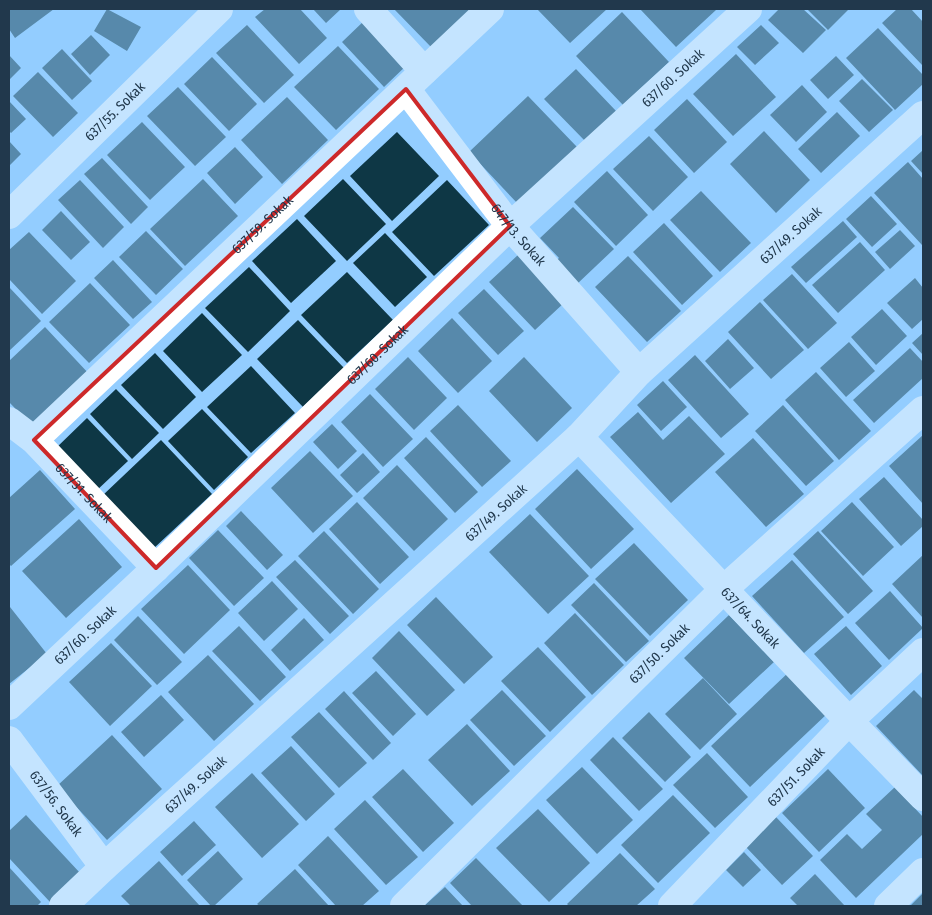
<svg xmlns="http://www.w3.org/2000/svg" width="932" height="915" font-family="'Fira Sans Condensed',sans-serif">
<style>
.building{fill:#0e3745}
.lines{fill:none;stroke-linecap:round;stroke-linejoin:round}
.minor{stroke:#fff;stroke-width:28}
.tertiary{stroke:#fff;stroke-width:28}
.marked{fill:none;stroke:#cd292a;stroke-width:4;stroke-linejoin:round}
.labels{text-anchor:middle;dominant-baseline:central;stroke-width:5;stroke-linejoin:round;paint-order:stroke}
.street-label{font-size:14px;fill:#21384c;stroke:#b6d8f6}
</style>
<rect width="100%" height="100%" fill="#93cdff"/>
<!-- building -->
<path class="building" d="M9,9H54L15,38L9,29Z
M107,9L141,27L127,51L94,31Z
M265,9H300L327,38L299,64L255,17Z
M313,9H341L326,23Z
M394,9H473L431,47Z
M537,9H607L570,43Z
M640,9H715L716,10L676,47Z
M779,9H803L826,30L803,53L768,20Z
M807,9H849L828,30Z
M897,9H911L923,22V66L882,23Z
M622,12L669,62L623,105L576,56Z
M366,19L408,64L384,87L342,42Z
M247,25L294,75L264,103L216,53Z
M761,25L779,43L755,65L737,47Z
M878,28L923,75V84L895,110L846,58Z
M91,35L110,55L90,75L71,54Z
M338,46L379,89L336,130L294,87Z
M62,49L92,81L72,100L42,68Z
M736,54L776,97L733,136L693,94Z
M9,55L21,68L9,80Z
M836,56L854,75L828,99L810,80Z
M212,57L257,104L229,131L184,84Z
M576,69L617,112L586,142L544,99Z
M38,72L78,113L53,137L13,96Z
M862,79L893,110L869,132L839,101Z
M802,85L827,112L796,142L770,115Z
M178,87L226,137L195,166L147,116Z
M528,96L577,147L518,204L469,152Z
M287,97L328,140L282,184L241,140Z
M687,99L727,142L694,173L654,130Z
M9,101L26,119L11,133L9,131Z
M837,112L860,136L821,173L798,149Z
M142,122L185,167L150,200L107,155Z
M764,131L810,180L776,213L730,164Z
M397,132L439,176L392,221L350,176Z
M649,136L688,177L653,211L613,169Z
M9,141L21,154L9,166Z
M235,147L263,177L235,204L207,173Z
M923,150V174L911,161Z
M102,158L148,207L131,224L84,174Z
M908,162L923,179V243L922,245L874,193Z
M607,171L648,215L616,246L574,202Z
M203,179L238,216L185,266L150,229Z
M343,179L386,224L347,261L304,216Z
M80,180L124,227L103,248L58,200Z
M447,180L489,225L434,276L392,232Z
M701,191L751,243L720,272L670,220Z
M871,196L897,224L872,247L846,219Z
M573,207L614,249L576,285L554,262L559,258L540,238Z
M61,211L90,242L71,260L42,230Z
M297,219L336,261L291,303L252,261Z
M843,221L857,237L806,283L791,267Z
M664,223L713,276L682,305L633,252Z
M900,230L915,246L890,269L875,252Z
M146,231L183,269L156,295L119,257Z
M29,232L76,281L42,314L9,279V250Z
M385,233L427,277L395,307L353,263Z
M860,242L885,270L838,313L812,285Z
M519,254L565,302L535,330L489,282Z
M628,256L681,311L647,342L595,287Z
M113,260L152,302L133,319L94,278Z
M249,267L290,311L248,352L205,308Z
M347,272L393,320L347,363L301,315Z
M792,274L837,323L808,349L763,300Z
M915,278L923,288V319L912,329L887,303Z
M90,283L130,325L89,363L49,322Z
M9,287L41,321L9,351Z
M484,289L524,331L498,355L458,313Z
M760,302L804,350L771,379L728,332Z
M882,309L907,336L876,365L851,337Z
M202,313L242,355L202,392L163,351Z
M452,318L492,361L458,393L418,351Z
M298,320L344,368L303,407L257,359Z
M45,327L91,376L35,429L9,402V361Z
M923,333V355L912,343Z
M728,339L754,368L730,389L705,361Z
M849,342L875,371L846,397L820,368Z
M910,348L923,362V378L874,423L853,400Z
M155,353L196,397L163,429L121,385Z
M695,355L749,414L721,438L668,380Z
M408,357L447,398L414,430L375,389Z
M524,357L572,408L537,442L489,391Z
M251,366L295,413L251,453L207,407Z
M816,372L871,431L839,460L785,400Z
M663,381L687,407L661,431L637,405Z
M116,389L159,433L132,459L90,414Z
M370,394L413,439L383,467L341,422Z
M458,405L511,461L482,487L430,431Z
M783,405L834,461L806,486L755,431Z
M202,409L248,457L214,490L168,441Z
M638,412L663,440L689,416L725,454L671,503L610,437Z
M87,418L128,461L95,492L55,449Z
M332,424L357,451L338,469L313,442Z
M923,435V504L889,466Z
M426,437L478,492L455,513L404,458Z
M753,438L804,494L766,527L715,472Z
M161,440L212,494L153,549L102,496Z
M310,451L353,496L313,533L271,488Z
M363,453L380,472L357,493L340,475Z
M397,465L448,519L414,551L363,498Z
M577,469L634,529L591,569L535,509Z
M40,470L75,509L11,566L9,564V498Z
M884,477L923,520V526L901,546L859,499Z
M357,502L409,557L380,584L329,529Z
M852,502L894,547L863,576L821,531Z
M241,511L283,555L267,570L226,526Z
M530,514L589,576L548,614L489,552Z
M79,519L122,567L66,618L22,571Z
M218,530L264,578L234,606L189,558Z
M324,531L379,589L353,614L298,556Z
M818,531L873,591L848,614L793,554Z
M634,543L688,600L650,636L595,579Z
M923,555V618L892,584Z
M295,560L349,616L330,634L276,577Z
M792,560L844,617L804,653L752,596Z
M188,565L230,610L184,654L141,609Z
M272,581L298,609L264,641L238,613Z
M594,583L649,641L626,662L571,605Z
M890,591L923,628L889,660L855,623Z
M436,597L493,657L464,684L407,625Z
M10,607L47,654L9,684V608Z
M575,613L624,665L592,695L544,643Z
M729,615L774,662L729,704L684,658Z
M138,616L182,662L157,685L114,640Z
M304,618L324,640L290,671L271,650Z
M239,626L286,677L260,701L212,651Z
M846,626L882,666L851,695L814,654Z
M399,631L455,690L427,716L372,658Z
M111,643L152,686L110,726L69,682Z
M538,647L586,697L550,732L501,681Z
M208,655L254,704L214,741L168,692Z
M376,671L416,714L393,736L352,693Z
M790,671L829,712L750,787L711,746Z
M703,678L737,714L700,750L665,714Z
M502,690L546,736L514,766L470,720Z
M914,690L923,699V776L876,726Z
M344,691L391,743L373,760L325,709Z
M161,695L184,720L144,757L121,732Z
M319,712L367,763L339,788L291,737Z
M649,712L691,757L665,782L622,738Z
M467,724L510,771L472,806L428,760Z
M112,735L162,789L107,840L57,786Z
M613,737L663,789L639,811L590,760Z
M291,746L335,794L306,821L261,773Z
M707,753L748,797L715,828L673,785Z
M582,767L633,820L597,854L546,800Z
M403,769L454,823L423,852L372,797Z
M828,769L865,808L819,852L782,813Z
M252,773L299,824L262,858L215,807Z
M895,787L923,817V834L856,898L820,860L847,834L862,849L882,830L866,814Z
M673,795L710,833L658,883L621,845Z
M365,800L418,857L386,885L334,829Z
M538,809L590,863L549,902L496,848Z
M26,815L81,874L50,902L9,858V831Z
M776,817L813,856L782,885L745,846Z
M194,821L216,845L182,876L160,852Z
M328,836L379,891L362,906H336L298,865Z
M218,851L243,879L214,906H211L187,880Z
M744,852L761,870L743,887L726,870Z
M620,853L655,889L636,906H569L567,904Z
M476,858L523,906H472L450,883Z
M159,861L200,906H131L121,896Z
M9,867L41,902L37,906H9Z
M295,869L329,906H260L257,904Z
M815,874L845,906H798L790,898Z
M445,887L463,906H424Z
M923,893V906H910Z"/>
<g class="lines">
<!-- minor -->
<g class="minor">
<path d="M368,9L424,71"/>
<path id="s1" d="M406,89L510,226L639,372"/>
<path id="s2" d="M9,215L219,9"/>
<path id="s3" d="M9,421L34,440L156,568"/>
<path id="s4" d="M579,437L849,721L923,797"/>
<path id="s5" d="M34,440L490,9"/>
<path id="s6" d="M9,706L156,568L510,226L748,9"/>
<path id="s7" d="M9,740L104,867"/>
<path id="s8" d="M404,906L724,589L923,410"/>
<path id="s9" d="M672,906L849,721L923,652"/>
<path d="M888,906L923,872"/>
</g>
<!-- tertiary -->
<path class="tertiary" id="s10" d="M63,906L104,867L579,437L639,372L923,115"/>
</g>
<!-- marked area -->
<path d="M0 0H932V915H0ZM406,89L510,226L156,568L34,440Z" fill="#93cdff" fill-opacity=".55" fill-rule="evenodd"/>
<path class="marked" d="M406,89L510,226L156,568L34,440Z"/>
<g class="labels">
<!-- street labels -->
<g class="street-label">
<text stroke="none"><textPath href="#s6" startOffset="914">637/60. Sokak</textPath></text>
<text stroke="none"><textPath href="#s2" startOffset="148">637/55. Sokak</textPath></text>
<text stroke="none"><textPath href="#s5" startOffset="314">637/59. Sokak</textPath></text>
<text stroke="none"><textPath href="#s1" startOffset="184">647/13. Sokak</textPath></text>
<text stroke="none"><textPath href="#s10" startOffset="990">637/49. Sokak</textPath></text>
<text stroke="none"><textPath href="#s6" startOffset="509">637/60. Sokak</textPath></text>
<text stroke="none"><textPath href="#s3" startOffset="104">637/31. Sokak</textPath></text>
<text stroke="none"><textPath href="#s10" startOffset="585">637/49. Sokak</textPath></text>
<text stroke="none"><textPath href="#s4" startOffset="249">637/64. Sokak</textPath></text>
<text stroke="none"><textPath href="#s6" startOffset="104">637/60. Sokak</textPath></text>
<text stroke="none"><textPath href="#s8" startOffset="359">637/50. Sokak</textPath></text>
<text stroke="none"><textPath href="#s9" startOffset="179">637/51. Sokak</textPath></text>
<text stroke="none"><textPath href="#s10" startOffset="180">637/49. Sokak</textPath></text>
<text stroke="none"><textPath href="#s7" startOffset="79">637/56. Sokak</textPath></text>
</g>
</g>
<!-- border -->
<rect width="932" height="915" fill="none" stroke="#21384c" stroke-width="20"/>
</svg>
